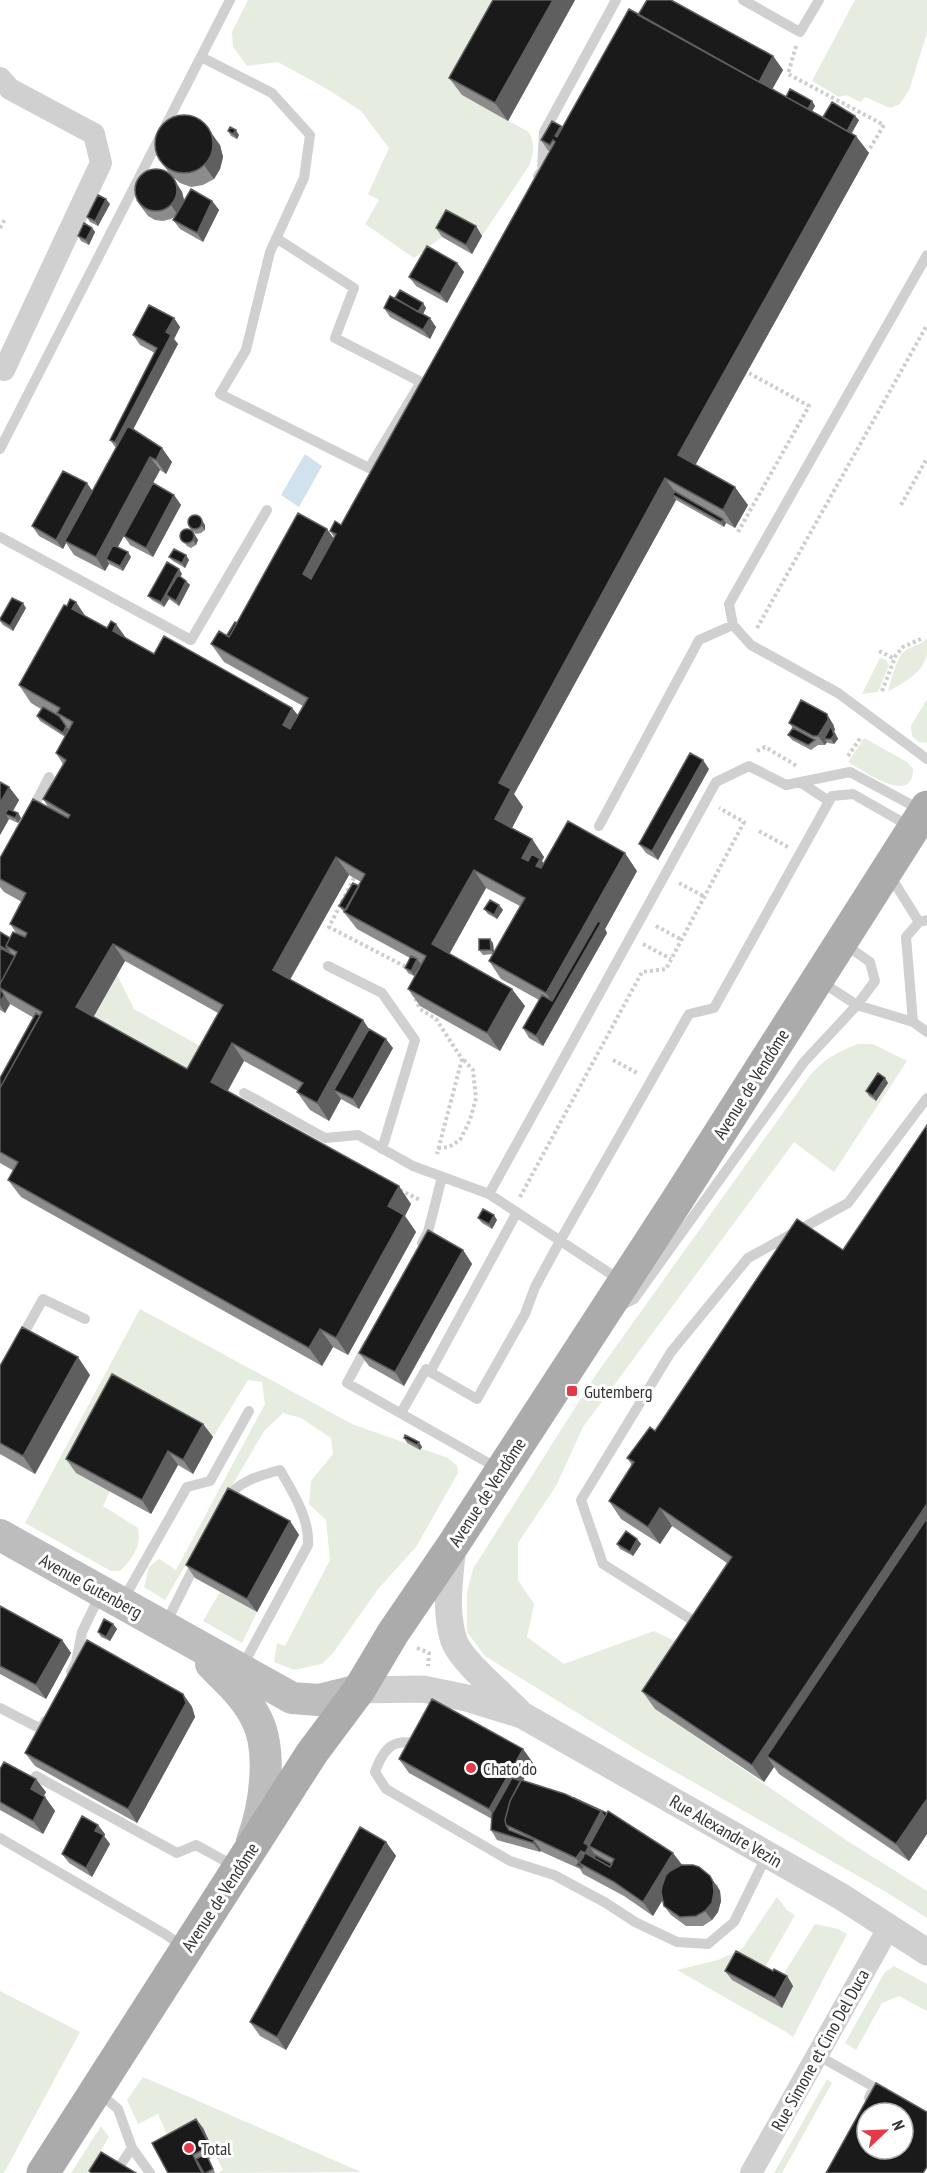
<svg xmlns="http://www.w3.org/2000/svg" width="927" height="2173" font-family="'PT Sans Narrow',sans-serif">
<style>
.green{fill:#e6ecdf}
.water{fill:#cfe2ee}
.lines{fill:none;stroke-linecap:round;stroke-linejoin:round}
.path{stroke:#cdcdcd;stroke-width:4;stroke-dasharray:3 3;stroke-linecap:butt}
.service{stroke:#d0d0d0;stroke-width:10}
.minor{stroke:#d0d0d0;stroke-width:22}
.tertiary{stroke:#d0d0d0;stroke-width:27}
.secondary{stroke:#bdbdbd;stroke-width:32}
.primary{stroke:#ababab;stroke-width:33}
.wall{fill:#8c8c8c;fill-rule:evenodd}
.shaded-wall{fill:#5f5f5f}
.building{fill:#1a1a1a;stroke:#5f5f5f;stroke-width:1.5;fill-rule:evenodd}
.poi-dot{fill:#e63946;stroke:#fff;stroke-width:2}
.labels{text-anchor:middle;dominant-baseline:central;stroke-width:6;stroke-linejoin:round;paint-order:stroke}
.street-label{font-size:18px;fill:#333;stroke:#fff}
.poi-label{font-size:18px;fill:#333;stroke:#fff;text-anchor:start}
</style>
<rect width="100%" height="100%" fill="#fff"/>
<!-- green -->
<path class="green" d="M248,0H515L462,95L529,132C535,145 534,152 529,166L482,236L452,219L442,237L414,258L365,224L379,200L368,194L389,148L361,111L327,89L278,62L247,66L233,47L232,32Z
M855,0H927V33L909,90L900,104L890,108L865,97L861,102L846,95L839,97L812,81Z
M927,638C927,643 927,649 927,654C924,672 903,684 888,691C892,679 895,658 906,650C913,645 921,646 927,638Z
M880,658L886,660L889,665L878,692L862,694Z
M927,699V743L919,742L912,736L911,726Z
M864,738L907,762L913,769C913,807 864,771 848,762Z
M117,975L134,1009L216,1055L199,1086L89,1025Z
M858,1044H873L907,1061L834,1172L794,1142L583,1427L556,1486L518,1543V1580L534,1604L527,1637L564,1664L654,1631L693,1650L655,1709L846,1840L927,1891V1918L886,1892L644,1754L485,1656L467,1632V1593L473,1569L597,1373L808,1078C824,1059 835,1053 858,1044Z
M140,1309L352,1424L448,1458L457,1466L458,1473L416,1547L378,1589L333,1653L322,1664L294,1670L274,1662L277,1643L285,1646L330,1560L326,1520L309,1504L311,1481L333,1454L331,1438L301,1418L283,1413L264,1431L165,1600L144,1587L149,1567L159,1559L176,1570L265,1404L262,1382L248,1380L213,1437L110,1491L103,1506L138,1528C142,1546 132,1559 120,1571H111L25,1523Z
M220,1592L257,1612L242,1643L203,1621Z
M777,1897L787,1910L795,1915L763,1971L781,1978L815,1924L838,1929L847,1934L793,2037L788,2033L677,1970L718,1960L742,1949Z
M894,1966L927,1984V2011L899,1996L882,2003L856,2050L845,2043L885,1972Z
M0,1991L80,2032L4,2173H0Z
M143,2077L361,2172L218,2173L223,2170L203,2129L172,2145L158,2114L138,2124L127,2100Z
M827,2079L832,2083L782,2173H774Z
M101,2126L109,2137L87,2173H71Z"/>
<!-- water -->
<path class="water" d="M305,454L322,466L299,507L281,495Z"/>
<g class="lines">
<!-- path -->
<path class="path" d="M796,46L788,74L884,125L869,150
M0,228L5,219
M901,505L927,458
M738,532L809,406L747,372
M757,628L927,325
M879,651L895,659
M882,691L896,655L903,647L921,639
M757,751L765,747L797,766
M848,756L861,737
M759,831L788,847
M354,878L329,927L408,968
M679,883L705,897
M656,926L682,940
M643,944L671,959
M413,993L420,1009L436,1019L462,1059L437,1154
M613,1060L639,1074
M438,1148L449,1147L460,1140L470,1120L476,1098L473,1070L463,1059
M400,1190L420,1200
M520,1197L642,972L666,969L744,822L719,808
M417,1648L429,1653L428,1666"/>
<!-- service -->
<path class="service" d="M743,0L800,32L819,0
M201,57L272,93L310,135L304,178L270,252L246,350L220,394L369,468L421,382L335,338L354,288L276,238
M538,176L542,170L544,132L616,0
M927,255L729,604L733,625L751,645L838,693L927,759
M0,449L230,0
M0,537L191,640L267,510
M800,782L829,801
M31,812L49,777
M599,826L699,640L733,625
M889,874L919,922
M927,920L919,922L906,937L913,1022L927,1032
M328,966L382,993L415,1040L382,1149
M820,981L857,1005L913,1022
M244,1093L325,1138L358,1135L413,1166L489,1194
M517,1212L430,1372L477,1399L525,1314L535,1287L560,1241L689,1014L714,1008L832,796L853,794L909,826
M422,1243L428,1232L442,1177
M620,1280L489,1194L716,782L749,766L786,785L850,772L921,810
M620,1306L634,1299L804,1062L857,1005L875,981L870,962L843,943
M19,1342L43,1299L85,1319
M368,1344L347,1383L499,1469
M401,1413L426,1369L430,1372
M226,1501C235,1482 261,1475 280,1470C292,1491 310,1519 308,1545L242,1667
M123,1600L187,1487L210,1481L249,1411
M165,1625L197,1561
M700,1625L603,1564L581,1500L671,1352L748,1258L848,1203L927,1098
M71,1672L76,1662L82,1632L100,1595
M0,1708L41,1729L45,1721
M422,1745C395,1737 384,1746 375,1772L386,1789L510,1861L554,1875L606,1903L635,1922L677,1942L708,1944L734,1922L767,1855
M36,1776L177,1853L196,1845L236,1867
M0,1838L165,1934L183,1947
M817,2055L874,2087L869,2098
M99,2093L118,2109L132,2148L115,2173
M132,2148L150,2173"/>
<!-- minor -->
<path class="minor" d="M0,78L10,89L94,134L101,163L4,370
M751,2173L889,1927"/>
<!-- tertiary -->
<path class="tertiary" d="M453,1545C450,1576 444,1610 454,1641C462,1662 503,1695 519,1712
M359,1690L423,1689L467,1698L522,1715L842,1897L927,1952"/>
<!-- secondary -->
<path class="secondary" d="M0,1535L292,1698L319,1700L359,1690
M211,1664C228,1681 245,1696 256,1718C273,1750 265,1807 252,1841"/>
<!-- primary -->
<path class="primary" d="M43,2173L312,1753L359,1690L393,1633L453,1545L676,1202L927,807"/>
</g>
<!-- wall -->
<path class="wall" d="M493,0H575L508,121L462,95L449,78Z
M638,15L773,56L783,70L772,89L786,97L812,101L815,106L812,111L823,117L859,120L852,133L869,153L695,465L748,505L735,528L726,523L724,527L676,500L514,794L523,807L512,828L532,839L544,857L542,861L544,864L637,871L605,929L607,933L543,1046L529,1038L523,1028L539,1000L501,979L489,961L493,954L483,955L479,950L493,943L494,953L520,906L486,888L449,954L525,1006L500,1051L420,1006L408,989L421,964L414,976L408,973L405,968L410,958L357,929L339,906L359,886L361,882L349,875L290,980L369,1029L393,1048L359,1109L341,1099L329,1121L310,1110L297,1092L298,1091L244,1061L227,1091L411,1204L405,1216L416,1232L348,1355L333,1347L322,1366L21,1197L8,1180L14,1171L0,1163V1078L34,1018L10,1004L5,1013L0,1010V932L10,938L17,934L10,924L22,902L4,892L0,887V858L49,808L43,799L63,764L56,753L65,737L40,721L37,716L41,709L31,703L19,685L86,617L154,654L292,708L298,715L303,706L224,662L211,644L227,635L237,623L334,538V537L330,531L341,525L549,152L541,140L561,126L562,128ZM125,961L218,1013L187,1069L93,1017Z
M228,131L239,135L237,139L231,136Z
M220,145L223,157L220,169L214,179L203,185L191,187L180,183L173,177L182,192L184,200L183,203L212,201L219,210L203,242L180,229L173,220L176,216L171,219L163,221L155,220L148,216L136,200L170,174L161,162Z
M110,204L98,226L90,222L87,217Z
M476,226L482,236L472,254L442,237L436,228Z
M92,228L95,232L89,245L81,241L78,236Z
M457,263L464,272L447,303L416,286L409,277Z
M395,299L423,303L426,308L423,314L436,327L430,339L390,317L384,308Z
M174,318L180,327L174,339L178,344L133,430L172,462L166,474L160,470L153,483L174,495L181,505L153,557L130,545L124,536L118,547L131,557L123,571L109,564L105,571L74,555L66,543L63,549L39,536L32,526L92,491L116,448L110,440L155,353L140,345L133,335Z
M205,525V530L201,533L196,534L193,531L198,540L196,545L191,548L187,546L180,537L192,531L189,526Z
M186,555L189,560L185,568L173,561L169,557Z
M182,574L180,577L190,585L179,606L169,599L164,607L152,600L148,596Z
M26,608L13,631L3,625L0,621V619Z
M789,723L833,724L835,730L834,731L838,739L834,744L828,743L827,742L825,745H818L811,750L792,740L788,735L793,728Z
M709,769L658,860L646,853L639,844Z
M0,782L9,787L19,800L13,811L18,813L21,818L18,823L9,819L0,835Z
M499,905L503,910L497,919L488,914L484,909Z
M885,1078L888,1083L876,1101L869,1096L866,1091Z
M927,1125V1834L909,1861L779,1774L774,1767L764,1782L655,1709L642,1691L727,1563L672,1526L660,1544L621,1519L609,1501L632,1465L627,1458L843,1250Z
M478,1218L497,1220L492,1229L482,1223Z
M463,1250L472,1264L404,1386L369,1366L359,1353Z
M0,1366L90,1375L35,1474L0,1454Z
M203,1424L213,1437L193,1474L178,1465L151,1514L76,1473L66,1459Z
M404,1438L419,1442L422,1447L420,1450L407,1443Z
M290,1521L299,1535L257,1612L195,1578L186,1565Z
M637,1539L641,1544L633,1556L620,1549L617,1544Z
M0,1606L62,1640L71,1653L46,1699L0,1674Z
M113,1624L117,1629L110,1641L101,1637L98,1632Z
M183,1694L192,1707L195,1717L137,1823L35,1766L25,1753Z
M523,1749L533,1763L522,1781L682,1865L717,1885L720,1891L721,1901L718,1912L712,1920L703,1926H686L671,1915L664,1906L663,1899L653,1916L624,1896L583,1874L580,1869L540,1851V1852L497,1840L491,1830L492,1819L409,1773L399,1759Z
M0,1769L46,1792L44,1796L55,1811L43,1834L0,1810Z
M105,1834L104,1836L110,1844L92,1877L69,1863L62,1854Z
M386,1842L396,1856L286,2050L260,2036L250,2022Z
M725,1971H773L787,1976L793,1986L782,2008L732,1980Z
M196,2119L203,2128L216,2156L209,2159L215,2173H168Z"/>
<!-- shaded-wall -->
<path class="shaded-wall" d="M553,0H575L508,121L495,103Z
M773,56L783,70L768,97L758,83Z
M812,101L815,106L808,119L804,115Z
M855,116L859,120L847,141L844,137Z
M561,126L573,144L555,136Z
M236,130L239,135L237,139L233,134Z
M210,131L220,145L223,157L220,169L214,179L204,165Z
M856,136L869,153L691,473L678,455Z
M171,175L182,192L184,200L182,208L178,215L171,205Z
M106,199L110,204L98,226L95,221Z
M212,201L219,210L203,242L197,233Z
M476,226L482,236L472,254L466,245Z
M92,228L95,232L89,245L86,240Z
M457,263L464,272L447,303L440,294Z
M423,303L426,308L422,316L418,312Z
M174,318L180,327L174,339L178,344L121,452L115,442L166,332Z
M430,318L436,327L430,339L423,330Z
M162,448L172,462L166,474L156,460Z
M150,457L160,470L110,561L106,559L109,564L105,571L96,557Z
M665,478L678,496L673,495L676,500L514,794L523,807L507,837L495,819L499,783Z
M87,483L94,493L65,541L66,543L63,549L56,540Z
M735,487L748,505L735,528L723,510Z
M174,495L181,505L153,557L146,548Z
M723,519L726,523L724,527L721,522Z
M202,520L205,525V530L201,525Z
M327,529L340,547L315,592L303,574Z
M192,531L198,540L196,545L193,540Z
M128,552L131,557L123,571L120,566Z
M186,555L189,560L185,568L182,563Z
M179,569L182,574L169,597L166,595L169,599L164,607L161,602Z
M186,581L190,585L179,606L176,601Z
M76,602L88,620L72,609Z
M23,603L26,608L13,631L10,626Z
M116,624L129,642L113,631Z
M292,708L305,725L295,743L283,725Z
M827,714L833,724L835,730L834,731L838,739L834,744L831,739H824L827,742L825,745L818,736Z
M66,726L70,731L66,737L63,733Z
M703,760L709,769L658,860L652,851Z
M9,787L19,800L10,816L5,814L9,819L0,835V803Z
M18,813L21,818L18,823L15,818Z
M532,839L544,857L542,861L553,876L522,858Z
M625,853L637,871L605,929L607,933L543,1046L536,1036L554,1005L546,993Z
M336,857L349,875L285,988L273,970Z
M474,870L486,888L445,962L432,944Z
M499,905L503,910L497,919L494,915Z
M490,939L493,943L494,954L491,950Z
M113,944L125,961L89,1025L76,1007Z
M417,959L421,964L414,976L411,971Z
M512,989L525,1006L500,1051L487,1033Z
M4,995L10,1004L5,1013L0,1005V1002Z
M363,1020L375,1038L334,1090L341,1099L329,1121L317,1103Z
M386,1039L393,1048L359,1109L353,1099Z
M232,1043L244,1061L223,1100L211,1082Z
M885,1078L888,1083L876,1101L873,1096Z
M399,1186L411,1204L405,1216L416,1232L348,1355L336,1338L388,1206Z
M494,1215L497,1220L492,1229L489,1224Z
M463,1250L472,1264L404,1386L395,1372Z
M320,1329L333,1347L322,1366L309,1348Z
M78,1357L90,1375L35,1474L23,1456Z
M203,1424L213,1437L193,1474L183,1460Z
M419,1442L422,1447L420,1450L417,1445Z
M168,1451L178,1465L151,1514L142,1500Z
M927,1504V1540L767,1756L774,1767L764,1782L752,1765Z
M660,1508L672,1526L660,1544L648,1527Z
M290,1521L299,1535L257,1612L247,1599Z
M637,1539L641,1544L633,1556L630,1552Z
M113,1624L117,1629L110,1641L106,1637Z
M62,1640L71,1653L46,1699L36,1685Z
M183,1694L192,1707L195,1717L137,1823L128,1809Z
M523,1749L533,1763L499,1823L489,1809Z
M36,1779L46,1792L40,1802L31,1789Z
M45,1797L55,1811L43,1834L33,1821Z
M927,1799V1834L909,1861L896,1844Z
M601,1811L609,1822L589,1846L599,1860L596,1865L585,1853L584,1843Z
M98,1825L105,1834L104,1836L110,1844L92,1877L86,1868L95,1831Z
M534,1840L541,1850L540,1852L533,1843Z
M386,1842L396,1856L286,2050L277,2037Z
M581,1851L587,1860L580,1864L576,1858Z
M673,1853L683,1866L653,1916L643,1902Z
M710,1876L720,1891L721,1901L718,1912L712,1920L705,1911Z
M787,1976L793,1986L782,2008L775,1998Z
M196,2119L203,2128L216,2156L210,2146Z"/>
<!-- building -->
<path class="building" d="M493,0H553L495,103L449,78Z
M647,0H671L773,56L759,82L638,15Z
M629,9L856,136L678,455L735,487L723,510L665,478L499,783L511,789L495,819L532,839L522,858L528,861L532,854L540,859L536,866L541,868L568,821L625,853L546,993L489,961L525,898L474,870L432,944L512,989L487,1033L408,989L426,956L344,912L365,874L336,857L273,970L363,1020L317,1103L297,1092L303,1083L232,1043L211,1082L399,1186L388,1206L404,1215L336,1338L320,1329L309,1348L8,1180L18,1162L0,1152V1088L42,1012L0,988V984L17,952L6,946L13,932L25,937L27,933L10,924L26,893L0,879V858L33,799L68,818L70,815L43,799L66,760L56,753L73,722L57,713L60,708L19,685L64,605L67,606L70,599L76,602L72,609L107,628L111,621L116,624L113,631L154,654L164,636L292,708L283,725L290,729L308,698L211,644L219,631L229,637L298,513L327,529L303,574L311,579L336,534L330,531L335,521L341,525L555,142L553,140L550,145L541,140L552,121L561,126L555,136L557,137ZM113,944L223,1005L187,1069L76,1007Z
M790,89L812,101L808,109L786,97Z
M832,102L855,116L847,131L823,117Z
M155 144a29 29 0 1 1 58 0a29 29 0 1 1-58 0Z
M230,127L236,130L233,134L228,131Z
M135 190a21 21 0 1 1 42 0a21 21 0 1 1-42 0Z
M191,189L212,201L197,233L173,220Z
M98,195L106,199L95,221L87,217Z
M446,210L476,226L466,245L436,228Z
M84,223L92,228L86,240L78,236Z
M427,246L457,263L440,294L409,277Z
M400,290L423,303L418,312L395,298Z
M390,296L430,318L423,330L384,308Z
M149,305L174,318L166,332L171,335L115,442L110,440L157,348L133,335Z
M128,426L162,448L156,460L150,457L96,557L65,541Z
M63,471L87,483L56,540L32,526Z
M153,483L174,495L146,548L124,536Z
M674,491L723,519L721,522L673,495Z
M188 522a7 7 0 1 1 14 0a7 7 0 1 1-14 0Z
M180 536a7 7 0 1 1 14 0a7 7 0 1 1-14 0Z
M113,545L128,552L120,566L106,559Z
M174,549L186,555L182,563L169,557Z
M167,562L179,569L161,602L148,596Z
M178,575L186,581L176,601L166,595Z
M12,598L23,603L10,626L0,620V619Z
M235,622L237,623L229,637L227,635Z
M801,700L827,714L828,720L818,736H813L789,723Z
M43,707L59,716L66,726L63,733L37,716Z
M831,726L834,735L831,739H824Z
M793,728L815,740L808,745L788,735Z
M690,753L703,760L652,851L639,844Z
M0,782L9,787L0,803Z
M8,809L18,813L15,818L5,814Z
M353,883L359,886L346,910L339,906Z
M490,900L499,905L494,915L484,909Z
M598,921L601,923L536,1036L523,1028L542,995L552,1001Z
M0,932L10,938L6,946L9,951L0,946Z
M479,939H490L491,950H479Z
M0,948L15,956L0,984Z
M411,956L417,959L411,971L405,968Z
M0,989L4,995L0,1002Z
M36,1013L40,1016L0,1088V1078Z
M369,1029L386,1039L353,1099L334,1090Z
M878,1073L885,1078L873,1096L866,1091Z
M927,1125V1504L752,1765L642,1691L732,1557L660,1508L648,1527L609,1501L634,1462L627,1458L650,1427L655,1431L797,1219L843,1250Z
M483,1209L494,1215L489,1224L478,1218Z
M428,1230L463,1250L395,1372L359,1353Z
M22,1327L78,1357L23,1456L0,1443V1366Z
M112,1374L203,1424L183,1460L168,1451L142,1500L66,1459Z
M405,1435L419,1442L417,1445L404,1438Z
M228,1488L290,1521L247,1599L186,1565Z
M927,1518V1799L896,1844L767,1756Z
M626,1531L637,1539L630,1552L617,1544Z
M0,1606L62,1640L36,1685L0,1666Z
M104,1619L113,1624L106,1637L98,1632Z
M87,1640L183,1694L186,1703L128,1809L25,1753Z
M432,1699L523,1749L489,1809L399,1759Z
M4,1762L36,1779L31,1789L45,1797L33,1821L0,1802V1769Z
M512,1778L521,1781L510,1801L505,1820L506,1825L509,1830L534,1840L533,1843L491,1830L492,1814Z
M521,1780L565,1794L601,1811L584,1843L589,1846L608,1811L673,1853L643,1902L614,1882L579,1863L585,1853L581,1851L576,1858L506,1825L505,1820L510,1801ZM589,1846L614,1859L610,1867L585,1853Z
M574,1798L607,1813L589,1846H588L604,1816L601,1811Z
M82,1816L98,1825L95,1831L104,1835L86,1868L62,1854Z
M360,1827L386,1842L277,2037L250,2022Z
M595,1855L612,1864L610,1867L594,1858Z
M584,1856L579,1863L583,1868L577,1865Z
M681,1865H693L699,1867L710,1876L713,1882L714,1892L712,1903L705,1911L696,1916L680,1917L664,1906L661,1892L662,1886L666,1875L670,1871Z
M736,1951L773,1971L774,1969L787,1976L775,1998L725,1971Z
M876,2083L927,2112V2167L923,2173H826ZM867,2113H903V2149H867Z
M196,2119L210,2146L193,2155L202,2173H168L152,2143Z
M101,2152L136,2173H91L89,2171Z
M206,2154L213,2169L206,2173H204L196,2159Z"/>
<!-- markers -->
<g class="poi-dot">
<rect x="566" y="1385" width="12" height="12" rx="3"/>
<circle cx="471" cy="1768" r="6"/>
<circle cx="189" cy="2148" r="6"/>
</g>
<g class="labels">
<!-- street labels -->
<g class="street-label">
<text transform="translate(751 1084) rotate(-58)">Avenue de Vendôme</text>
<text transform="translate(487 1492) rotate(-57)">Avenue de Vendôme</text>
<text transform="translate(91 1586) rotate(29)">Avenue Gutenberg</text>
<text transform="translate(726 1831) rotate(30)">Rue Alexandre Vezin</text>
<text transform="translate(220 1897) rotate(-57)">Avenue de Vendôme</text>
<text transform="translate(820 2050) rotate(-61)">Rue Simone et Cino Del Duca</text>
</g>
<!-- poi labels -->
<g class="poi-label">
<text x="584" y="1391">Gutemberg</text>
<text x="483" y="1768">Chato'do</text>
<text x="201" y="2148">Total</text>
</g>
</g>
<!-- north arrow -->
<g transform="translate(885 2131) rotate(67)"><circle r="28" fill="#ffffff" stroke="#adadad" stroke-width="1.5"/>
<path d="M0-4.5L10 22L0 15L-10 22Z" fill="#e63946"/>
<text y="-9" font-size="16" font-weight="bold" text-anchor="middle" fill="#333333">N</text>
</g>
</svg>
